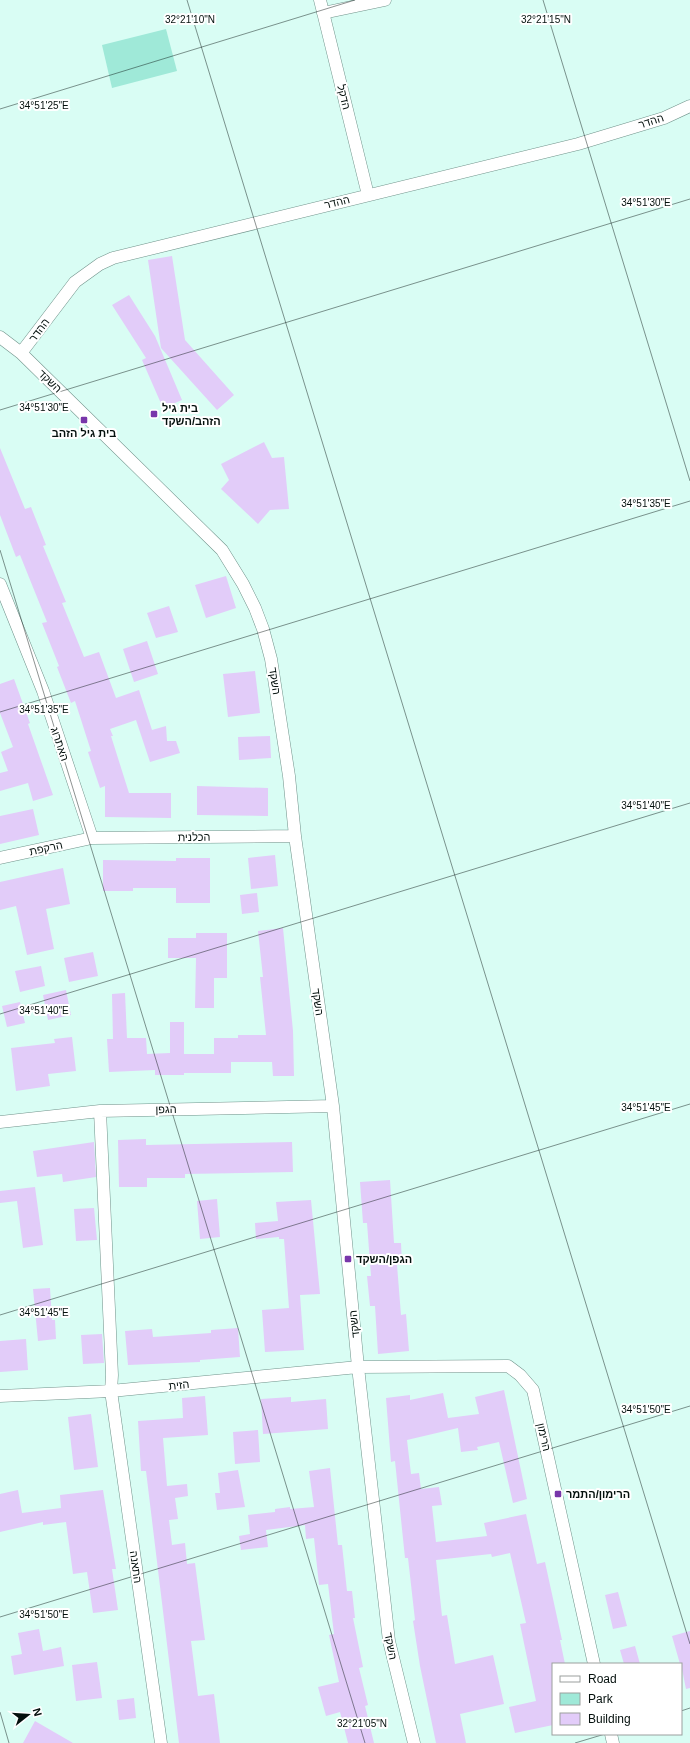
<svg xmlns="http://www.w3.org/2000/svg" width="690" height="1743" font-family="Helvetica,Heebo,sans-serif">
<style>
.green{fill:#9fe9d8}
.building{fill:#e2ccf9}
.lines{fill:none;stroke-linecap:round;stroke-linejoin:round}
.minor-casing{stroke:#71938b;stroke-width:13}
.minor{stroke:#fff;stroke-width:12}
.ticks{fill:none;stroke:#04100d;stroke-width:1;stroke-opacity:0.45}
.poi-dot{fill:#7836aa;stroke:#fff;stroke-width:1.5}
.labels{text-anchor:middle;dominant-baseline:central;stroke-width:4;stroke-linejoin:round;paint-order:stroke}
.street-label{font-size:11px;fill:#04100d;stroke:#fff}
.poi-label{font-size:11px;font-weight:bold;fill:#04100d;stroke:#fff;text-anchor:start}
.ticks-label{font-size:10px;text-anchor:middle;fill:#04100d;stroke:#fff;stroke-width:4;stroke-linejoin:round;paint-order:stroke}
</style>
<rect width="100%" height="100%" fill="#d9fdf4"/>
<!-- green -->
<path class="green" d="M166,29L177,71L112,88L102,45Z"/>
<!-- building -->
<path class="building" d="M172,256L185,340L234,395L217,410L161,348L148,260Z
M129,295L155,336L182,400L163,408L142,360L146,358L112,305Z
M264,442L272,458L284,457L289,509L270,510L258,524L221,489L229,480L221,464Z
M0,448L25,509L31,507L46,545L43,546L66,602L62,603L84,657L99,652L116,698L139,690L152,730L166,726L167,741H176L180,753L150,762L136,720L110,729L113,736H111L129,793H171V818L105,817V786L100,788L88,752L91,751L75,701L71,703L57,667L59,666L42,623L47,622L20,555L16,557L0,515Z
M226,576L236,608L206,618L195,585Z
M169,606L178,632L156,638L147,613Z
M147,641L158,674L134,682L123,649Z
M255,671L260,713L228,717L223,674Z
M14,679L30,723L28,724L53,795L33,801L28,783L0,791V773L8,771L1,752L13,747L0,713V684Z
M270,736L271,758L239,760L238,737Z
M197,786L268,788V816L197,815Z
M33,809L39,835L0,844V816Z
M275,855L278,886L251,889L248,858Z
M176,858H210V903H176V888H133V891H103V860L176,861Z
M63,868L70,904L46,909L54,949L27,955L16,906L0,910V882Z
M257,893L259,912L242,914L240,895Z
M283,928L293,1031L294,1076H273L272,1062H231V1073H184V1075H155V1070L109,1072L107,1039H113L112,994L125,993L127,1038H146L147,1054L170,1053V1022H184V1054H214V1038H238V1035H266L260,977H263L258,931Z
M196,933H227V978H214V1008H195L196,958H168V938H196Z
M93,952L98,976L69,982L64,958Z
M41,966L45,986L20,992L15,971Z
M66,990L71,1015L48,1020L43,995Z
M20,1002L25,1023L7,1027L2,1006Z
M72,1037L76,1071L48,1074L50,1086L16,1091L11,1048L55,1043L54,1039Z
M146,1139V1145L292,1142L293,1172L185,1174V1178H147V1187H119L118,1140Z
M94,1142L96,1177L63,1182L62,1174L37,1177L33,1151Z
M390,1180L394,1243H401L402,1265H397L401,1315L406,1314L409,1351L378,1354L375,1306H370L367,1276H371L367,1223H363L360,1182Z
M35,1187L43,1245L23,1248L17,1201L0,1203V1191Z
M217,1199L220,1237L200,1239L197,1201Z
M311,1200L320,1294L300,1295L304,1350L265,1352L262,1310L289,1308L284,1239H279V1237L256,1239L255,1223L278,1221L276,1202Z
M94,1208L97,1240L76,1241L74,1209Z
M50,1288L52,1320H55L56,1339L38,1341L33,1289Z
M238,1328L240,1357L200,1360V1362L128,1365L125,1331L152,1329L153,1337L211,1333V1330Z
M102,1334L104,1363L83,1364L81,1335Z
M26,1339L28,1370L0,1372V1341Z
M504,1390L527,1499L513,1503L499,1442L477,1447L478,1450L461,1452L458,1428L407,1440L411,1474L419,1473L421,1489L439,1487L442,1505L432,1506L436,1542L487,1536L484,1523L526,1514L537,1564L545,1562L562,1640H560L565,1664H553V1725L515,1733L509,1707L536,1701L520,1624L526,1623L510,1553L492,1557L491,1554L436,1560L442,1616L447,1615L455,1664L493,1655L504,1704L460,1714L466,1743H436L420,1666L413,1621L415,1620L408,1558H405L395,1461L391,1462L386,1398L410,1395V1400L443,1393L448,1418L479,1414L475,1397Z
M205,1396L208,1435L163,1438L167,1486L187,1484L188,1496L175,1498L178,1519L169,1520L172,1545L185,1543L187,1564L195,1563L205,1640L191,1641L198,1696L214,1694L220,1743H179L146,1471H141L138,1421L183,1418L182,1398Z
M291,1397V1402L326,1399L328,1429L263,1434L261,1399Z
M91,1414L98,1467L74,1470L68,1417Z
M258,1430L260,1462L235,1464L233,1432Z
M330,1468L338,1545H342L347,1591H352L355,1618H353L363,1667L359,1668L368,1705L365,1706L374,1743H348L340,1712L326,1716L318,1687L339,1682L329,1635L334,1634L328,1584L319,1585L314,1538L306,1539L305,1525L266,1530L268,1547L241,1550L239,1536L250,1534L248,1515L275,1512V1509L290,1507V1509L314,1507L309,1471Z
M238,1470L245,1507L217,1510L215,1493H220L218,1473Z
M18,1490L22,1513L61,1508L60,1495L103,1490L116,1569H112L118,1610L93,1613L87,1572L73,1574L66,1522L43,1525V1522L0,1532V1494Z
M618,1592L627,1626L613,1629L605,1595Z
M39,1629L43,1651L61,1647L64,1666L14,1675L11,1656L22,1654L18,1633Z
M690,1631V1688L686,1689L681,1664H680L672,1636Z
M635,1646L640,1664H624L620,1650Z
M97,1662L102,1698L76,1701L72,1665Z
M134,1698L136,1718L119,1720L117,1700Z
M35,1721L73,1743H23Z"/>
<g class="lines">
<!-- minor casing -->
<g class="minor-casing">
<path id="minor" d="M320,0L368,195
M323,13L385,0
M0,337L21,353L222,550L243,584L255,608L263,629L271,659L289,776L295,836L333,1106L358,1367L389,1641L414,1743
M21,353L75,282L100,264L113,258L578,144L664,118L690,106
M0,584L43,691L92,838
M0,858L92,838L295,836
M100,1111L112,1375L111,1391L161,1743
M0,1122L100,1111L333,1106
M0,1396L111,1391L358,1367L508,1366L520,1375L533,1390L594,1664
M611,1734L613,1743"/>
</g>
<!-- minor -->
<use href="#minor" class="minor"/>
</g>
<!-- ticks -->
<path class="ticks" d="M187,0L690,1644M543,0L690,481M0,109L355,0M0,410L690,199M0,550L365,1743M0,712L690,501M0,1014L690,803M0,1315L690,1104M0,1617L690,1406M681,1711L690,1708M0,1712L9,1743M575,1743L605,1734"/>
<!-- markers -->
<g class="poi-dot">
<rect x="150" y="410" width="8" height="8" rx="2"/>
<rect x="80" y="416" width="8" height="8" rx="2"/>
<rect x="344" y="1255" width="8" height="8" rx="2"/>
<rect x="554" y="1490" width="8" height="8" rx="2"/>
</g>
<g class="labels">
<!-- street labels -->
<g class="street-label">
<text transform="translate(344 97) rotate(76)">הדקל</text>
<text transform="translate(651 121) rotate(-18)">ההדר</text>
<text transform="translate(337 202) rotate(-14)">ההדר</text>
<text transform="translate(39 330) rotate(-53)">ההדר</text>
<text transform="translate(50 381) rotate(44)">השקד</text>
<text transform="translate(275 681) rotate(81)">השקד</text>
<text transform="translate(60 744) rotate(71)">האתרוג</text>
<text transform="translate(194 837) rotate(-1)">הכלנית</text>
<text transform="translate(46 848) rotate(-12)">הרקפת</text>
<text transform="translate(318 1002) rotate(82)">השקד</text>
<text transform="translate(166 1109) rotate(-1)">הגפן</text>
<text transform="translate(354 1324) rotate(-96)">השקד</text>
<text transform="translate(179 1385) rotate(-6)">הזית</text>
<text transform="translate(544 1437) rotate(77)">הרימון</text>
<text transform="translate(136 1567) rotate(82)">התאנה</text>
<text transform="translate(391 1646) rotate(79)">השקד</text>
</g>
<!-- poi labels -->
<g class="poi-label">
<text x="162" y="408">בית גיל<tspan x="162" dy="13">הזהב/השקד</tspan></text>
<text x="84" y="433" text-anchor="middle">בית גיל הזהב</text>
<text x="356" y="1259">הגפן/השקד</text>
<text x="566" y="1494">הרימון/התמר</text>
</g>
</g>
<g class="ticks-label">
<text x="190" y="23">32°21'10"N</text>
<text x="546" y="23">32°21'15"N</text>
<text x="44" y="109">34°51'25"E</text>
<text x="646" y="206">34°51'30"E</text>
<text x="44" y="411">34°51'30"E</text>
<text x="646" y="507">34°51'35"E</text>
<text x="44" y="713">34°51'35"E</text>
<text x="646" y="809">34°51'40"E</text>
<text x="44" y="1014">34°51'40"E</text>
<text x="646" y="1111">34°51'45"E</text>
<text x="44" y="1316">34°51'45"E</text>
<text x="646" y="1413">34°51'50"E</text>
<text x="44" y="1618">34°51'50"E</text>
<text x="362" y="1727">32°21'05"N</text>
</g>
<!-- legend -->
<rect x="552" y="1663" width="130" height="72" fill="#ffffff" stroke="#9b9f9e"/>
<rect x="560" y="1676" width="20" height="6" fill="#ffffff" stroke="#9b9f9e"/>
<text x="588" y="1683" font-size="12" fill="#04100d">Road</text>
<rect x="560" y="1693" width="20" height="12" fill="#9fe9d8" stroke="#9b9f9e"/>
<text x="588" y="1703" font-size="12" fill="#04100d">Park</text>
<rect x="560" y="1713" width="20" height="12" fill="#e2ccf9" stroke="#9b9f9e"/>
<text x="588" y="1723" font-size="12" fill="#04100d">Building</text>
<!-- north arrow -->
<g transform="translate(28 1715) rotate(73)" stroke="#ffffff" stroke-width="3" paint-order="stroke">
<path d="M0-3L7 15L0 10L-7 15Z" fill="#04100d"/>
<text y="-6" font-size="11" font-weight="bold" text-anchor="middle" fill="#04100d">N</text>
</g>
</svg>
